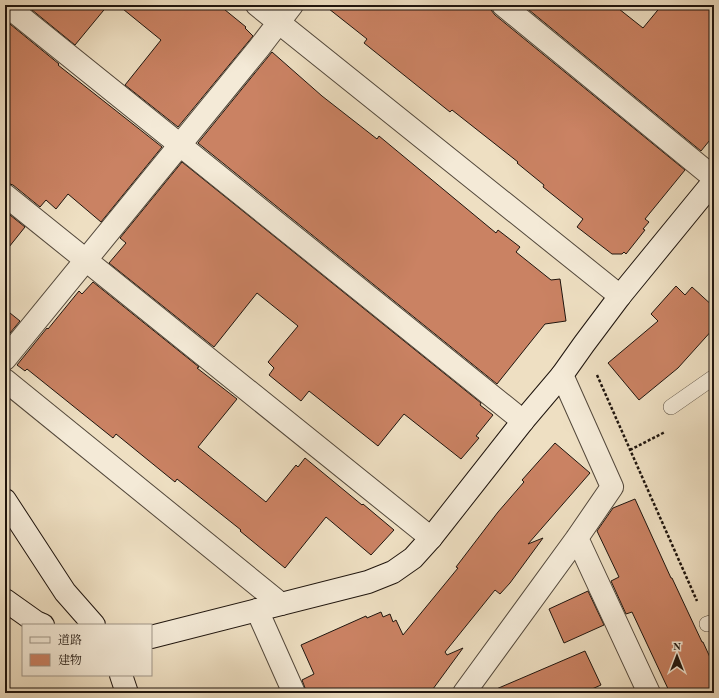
<svg xmlns="http://www.w3.org/2000/svg" width="719" height="698" font-family="'Old Standard TT','Noto Serif JP',serif">
<style>
.building{fill:#ca8263;stroke:#1f150e}
.lines{fill:none;stroke-linecap:round;stroke-linejoin:round}
.lane-casing{stroke:#53483b;stroke-width:16}
.street-casing{stroke:#53483b;stroke-width:24}
.secondary-casing{stroke:#1f150e;stroke-width:24}
.path{stroke:#1f150e;stroke-width:2.5;stroke-dasharray:3 2;stroke-linecap:butt}
.lane{stroke:#f4ead7;stroke-width:15}
.street{stroke:#f4ead7;stroke-width:22}
.secondary{stroke:#f4ead7;stroke-width:22}
</style>
<rect width="100%" height="100%" fill="#eedfc2"/>
<filter id="stains"><feTurbulence type="fractalNoise" baseFrequency=".005" numOctaves="4"/><feColorMatrix values="0 0 0 0 .2 0 0 0 0 .09 0 0 0 0 .02 0 0 0 .5 -.17"/></filter>
<radialGradient id="worn" r=".72"><stop offset=".6" stop-color="#630" stop-opacity="0"/><stop offset="1" stop-color="#630" stop-opacity=".3"/></radialGradient>
<!-- building -->
<path class="building" d="M26,5H108L75,45Z
M118,5H219L246,27L245,28L253,36L178,127L125,85L161,40Z
M324,5H491V10L495,15L685,170L645,219L649,222L643,229L645,230L626,254L624,252L622,254H612L577,227L583,219L543,187L544,185L517,163L518,162L452,110L450,112L364,43L367,39Z
M523,5H614L643,28L662,5H714V135L701,151Z
M5,20L59,64L58,65L162,147L101,222L68,194L56,209L46,200L40,207L13,185L7,183H5Z
M272,52L322,96L377,139L379,136L496,233L498,230L520,247L516,252L551,280L560,279L566,321L545,324L497,384L198,143Z
M182,162L481,403L480,405L493,415L476,436L479,438L461,459L404,414L378,446L309,391L301,401L269,375L274,368L268,362L298,326L257,293L214,347L109,263L126,243L120,238Z
M5,211L25,227L5,252Z
M93,282L199,367L197,368L237,399L198,447L266,502L296,465L298,467L305,458L362,505L363,504L394,530L371,555L326,517L285,568L240,531L241,530L177,479L175,482L116,434L113,438L27,369L25,371L17,365L47,328L48,329L79,291L82,294Z
M676,286L685,295L692,287L714,307V328L678,368L639,400L608,363L658,321L651,314Z
M5,309L20,321L5,339Z
M555,443L590,473L528,544L543,538L510,583L500,594L495,590L445,652L447,655L463,648L430,693H306L305,688L302,680L314,674L301,645L366,616L367,618L381,612L383,617L390,614L393,622L396,620L403,635L458,568L456,567L498,512L524,482L522,480Z
M635,499L671,578H672L702,642H703L714,666V688L703,693H670L632,612L626,614L611,581L619,577L597,531L613,508Z
M588,591L604,625L564,643L549,609Z
M585,651L601,685L583,693H487Z"/>
<g class="lines">
<!-- lane casing -->
<g class="lane-casing">
<path id="lane" d="M671,407L714,377
M707,624L714,622"/>
</g>
<!-- street casing -->
<g class="street-casing">
<path id="street" d="M6,5L523,421
M257,5L620,296
M503,5L714,178
M5,195L431,538
M5,359L259,48L292,5
M5,380L281,604
M577,538L649,693
M257,610L294,693
M464,693L577,538L612,487L562,375"/>
</g>
<!-- secondary casing -->
<g class="secondary-casing">
<path id="secondary" d="M5,500L65,592L94,625
M5,600L36,622L43,625
M151,637L368,582L393,572L413,558L431,538L523,421L562,375L584,344L620,296L714,181
M121,675L127,693"/>
</g>
<!-- path -->
<path class="path" d="M597,375L697,601
M630,450L665,432"/>
<!-- lane -->
<use href="#lane" class="lane"/>
<!-- street -->
<use href="#street" class="street"/>
<!-- secondary -->
<use href="#secondary" class="secondary"/>
</g>
<!-- margin -->
<rect width="719" height="698" fill="none" stroke="#eedfc2" stroke-width="20"/>
<rect x="6" y="6" width="707" height="686" fill="none" stroke="#1f150e" stroke-width="2"/>
<rect x="10" y="10" width="699" height="678" fill="none" stroke="#1f150e"/>
<!-- legend -->
<rect x="22" y="624" width="130" height="52" fill="#f4ead7" stroke="#9f9587"/>
<rect x="30" y="637" width="20" height="6" fill="#f4ead7" stroke="#9f9587"/>
<text x="58" y="644" font-size="12" fill="#1f150e">道路</text>
<rect x="30" y="654" width="20" height="12" fill="#ca8263" stroke="#9f9587"/>
<text x="58" y="664" font-size="12" fill="#1f150e">建物</text>
<!-- north arrow -->
<g transform="translate(677 656)" stroke="#f4ead7" stroke-width="3" paint-order="stroke">
<path d="M0-3L7 15L0 10L-7 15Z" fill="#1f150e"/>
<text y="-6" font-size="11" font-weight="bold" text-anchor="middle" fill="#1f150e">N</text>
</g>
<rect width="100%" height="100%" filter="url(#stains)"/>
<rect width="100%" height="100%" fill="url(#worn)"/>
</svg>
